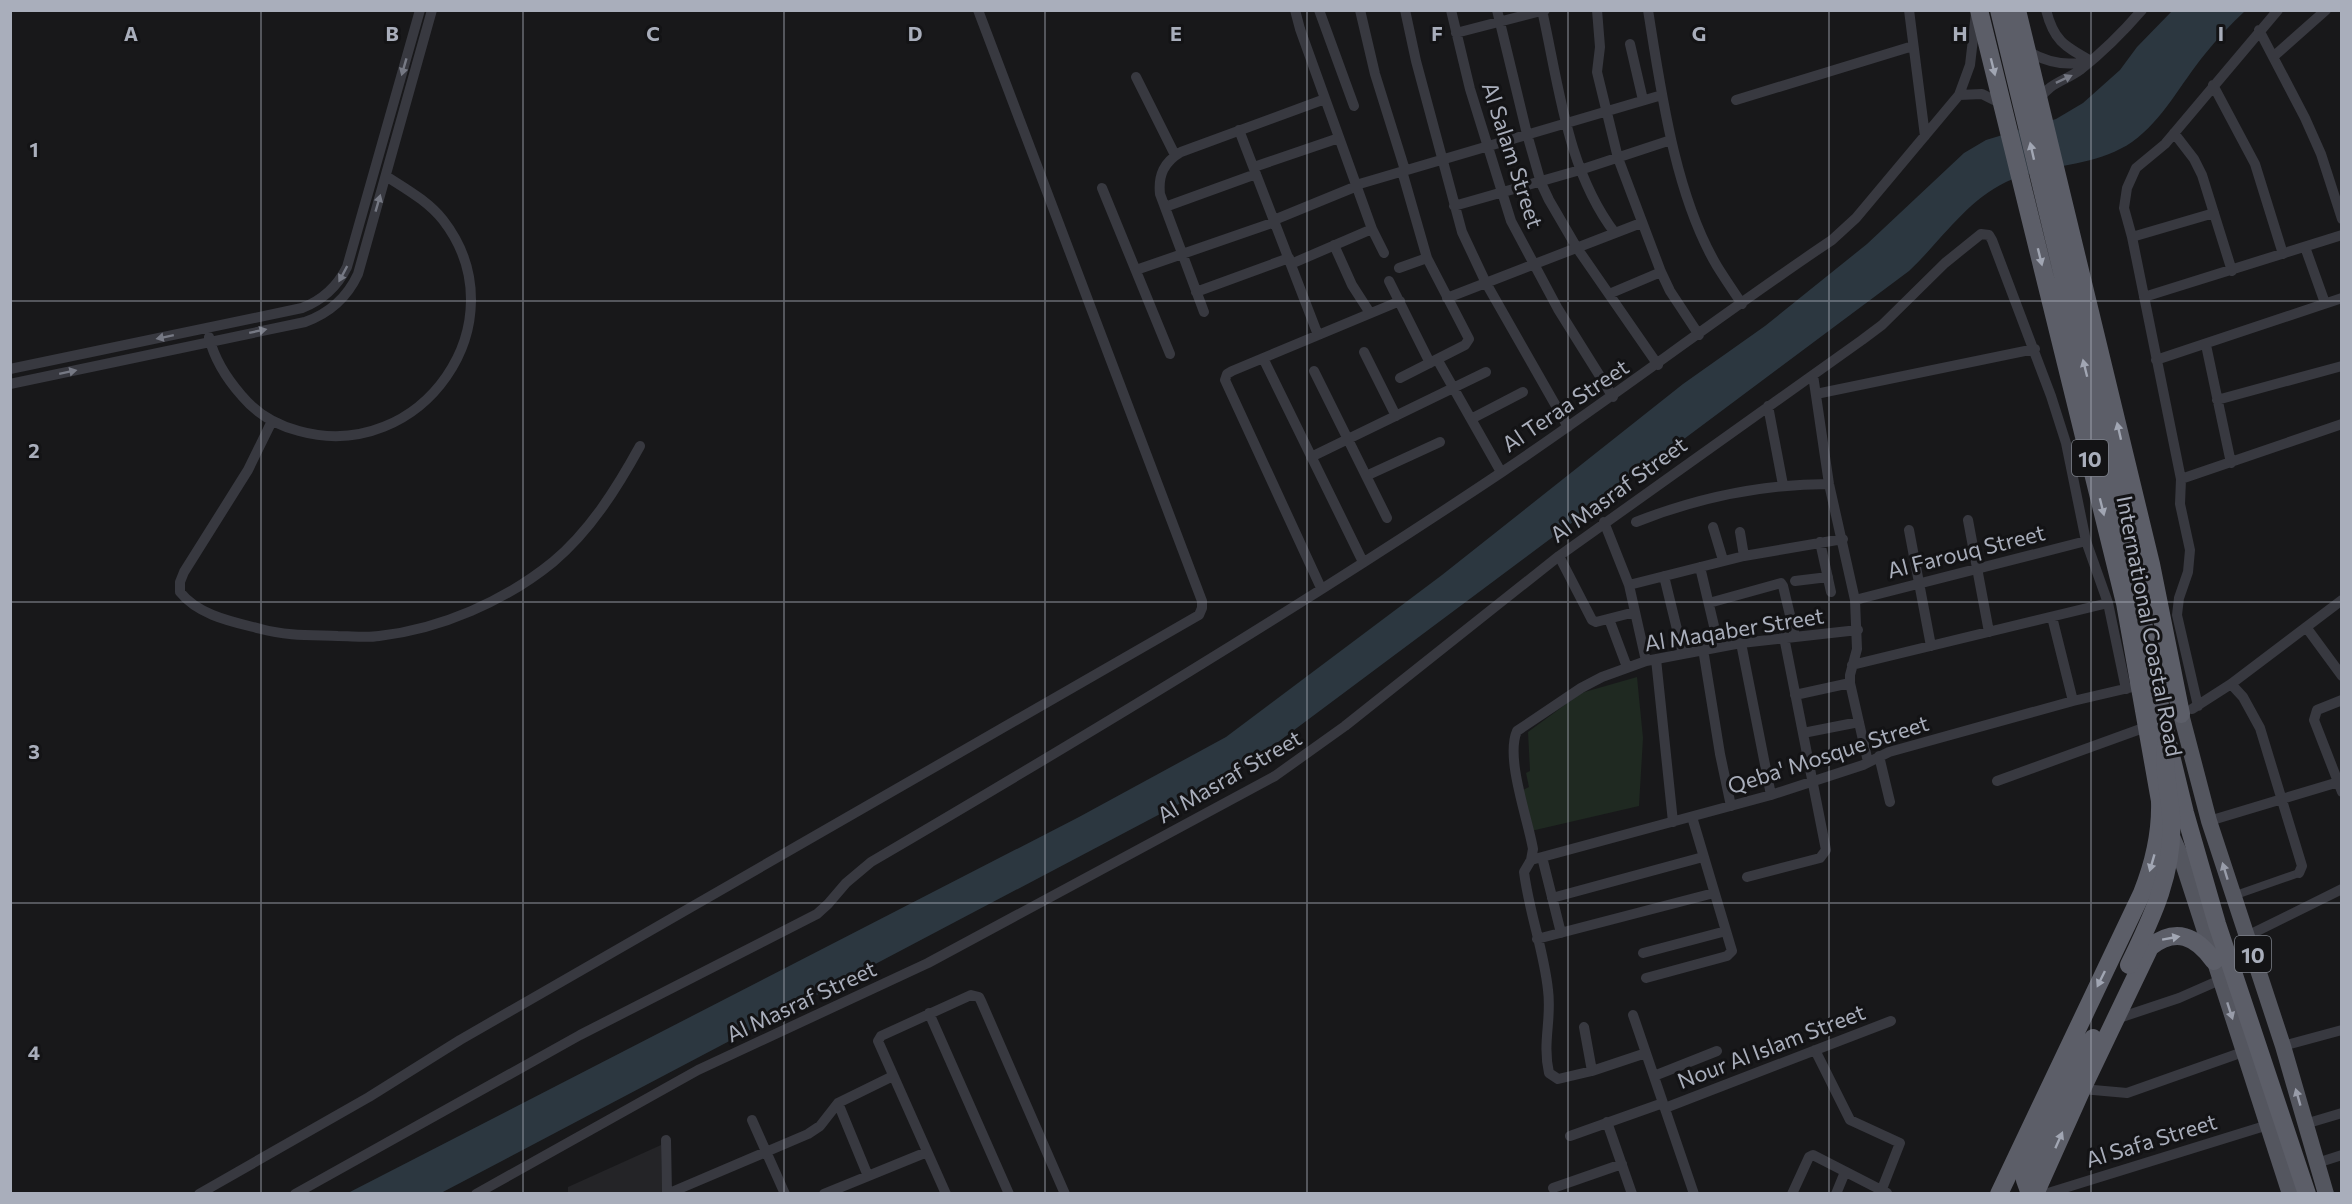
<svg xmlns="http://www.w3.org/2000/svg" width="2352" height="1204" font-family="Commissioner,sans-serif">
<style>
.built{fill:#242427}
.green{fill:#1f2921}
.water{fill:#2c3740}
.lines{fill:none;stroke-linecap:round;stroke-linejoin:round}
.pedestrian{stroke:#383940;stroke-width:8}
.minor{stroke:#383940;stroke-width:10}
.primary{stroke:#54565f;stroke-width:16}
.trunk{stroke:#5c5e68;stroke-width:18}
.trunk-bridge{stroke:#5c5e68;stroke-width:18}
.oneway{fill:#767984}
.oneway2{fill:#a1a6b3}
.oneway3{fill:#989ca9}
.grid{fill:none;stroke:#a9aebb;stroke-width:1.5;stroke-opacity:0.55}
.labels{text-anchor:middle;dominant-baseline:central;stroke-width:6;stroke-linejoin:round;paint-order:stroke}
.shield{fill:#131315;stroke:#7c8089;stroke-width:1.5}
.shield-label{font-size:21px;font-weight:bold;fill:#a9aebb}
.street-label{font-size:22px;fill:#a9aebb;stroke:#131315}
.grid-label{font-size:20px;text-anchor:middle;font-weight:bold;fill:#a9aebb;stroke:#131315;stroke-width:6;stroke-linejoin:round;paint-order:stroke}
</style>
<rect width="100%" height="100%" fill="#18181a"/>
<!-- built -->
<path class="built" d="M661,1145L662,1193H568V1187Z"/>
<!-- green -->
<path class="green" d="M1637,677L1643,738L1639,806L1531,831L1523,790L1529,787L1526,773L1530,771L1528,732L1581,693Z"/>
<!-- water -->
<path class="water" d="M2172,11H2245C2231,24 2217,39 2205,54C2181,83 2163,120 2132,142C2094,168 2046,163 2006,182C1966,201 1940,242 1909,271L1234,775L441,1193L346,1194L1079,817L1226,737L1442,575L1683,384L1765,326L1867,244L1964,153L1986,140L2056,119L2083,103L2120,70L2137,47Z"/>
<g class="lines">
<!-- pedestrian -->
<path class="pedestrian" d="M2233,896L2299,873"/>
<!-- minor -->
<path class="minor" d="M1295,10L1300,29L1372,229L1384,253
M1319,10L1354,106
M1360,10L1375,74L1405,170
M1405,10L1416,61L1462,232L1486,283L1568,427
M1451,10L1470,89L1511,221L1558,309L1613,397
M1497,10L1527,134L1541,183L1549,200L1577,248L1658,365
M1542,10C1559,86 1567,170 1615,233
M1597,10L1600,47L1597,72L1618,158L1661,272L1670,291L1699,335
M1648,10C1661,91 1675,195 1717,266C1725,279 1734,292 1742,304
M1909,10L1925,136
M2046,10C2054,41 2064,46 2091,61
M2259,30L2305,118L2321,154L2342,219
M1456,33L1545,10
M1630,44L1643,100
M2026,50C2045,62 2065,67 2088,61
M2273,57L2326,10
M1136,77L1175,155
M2213,85L2255,164L2283,254
M1959,95L1982,94L2002,104
M1736,100L1913,46
M2039,100C2049,83 2065,81 2080,70C2103,52 2123,32 2142,10
M1239,130L1318,335
M2174,133L2194,159L2202,175L2232,271
M1254,167L1339,138
M1356,185L1662,95
M1102,188L1170,354
M1454,206L1580,170L1671,140
M1165,207L1256,174
M1274,220L1357,186
M2132,237L2214,213
M1334,245L1352,285L1370,313
M2305,247L2325,303
M1291,264L1372,229
M1399,268L1427,258
M1136,270L1275,222
M1389,281L1430,363
M1196,292L1289,258
M1609,294L1661,272
M2144,297L2342,235
M1447,298L1641,223
M1204,312L1160,194C1158,175 1164,162 1181,152L1325,99
M209,337C214,358 227,379 242,396C257,414 276,425 299,431C421,465 522,322 443,220C428,201 406,189 386,176
M2206,345L2231,463
M1364,352L1396,416
M1263,358L1363,562
M1437,359L1501,472
M2156,360L2342,298
M10,369L302,308C323,300 337,287 347,267L420,10
M1314,371L1387,518
M1813,375L1829,484L1855,600L1857,649L1850,675V683L1868,762
M1400,378L1465,345L1469,339L1427,258L1402,171
M10,384L305,322C330,313 347,298 358,274L432,10
M1816,394L2035,349
M2217,400L2342,366
M1768,406L1783,485
M1471,419L1523,392
M272,421L248,470L184,572L180,582V592C199,616 234,622 261,629C287,636 312,635 338,636C352,636 366,638 379,636C441,629 505,601 553,562C590,531 617,488 640,446
M1311,457L1486,372
M1366,476L1440,442
M2181,479L2342,424
M1968,520L1989,632
M1604,522L1629,585L1646,661
M1636,522C1699,497 1761,484 1829,484
M1713,527L1723,560
M1909,530L1931,646
M1740,532L1744,556
M1820,542L1831,592
M1559,556L1592,620L1596,622L1635,612
M1700,567L1719,647
M1664,576L1683,654
M1795,581L1828,577
M1629,585L1744,556L1843,539
M1321,588L1225,380L1227,374L1232,371L1400,301
M1855,600L2086,541
M1709,603L1781,583L1783,586L1795,636
M2052,617L2073,701
M1609,619L1627,667
M2306,627L2342,676
M1741,643L1771,795
M1703,649L1720,754L1731,806
M1656,659L1673,822
M1852,665L2108,603
M2231,684L2243,697L2260,728L2302,866L2299,873
M1795,695L1850,683
M2342,700L2317,710L2314,720L2342,792
M2198,706L2177,615L2179,598L2188,572L2190,550L2180,504L2181,479L2132,237L2124,208L2127,188L2136,168L2165,144L2278,10
M2192,709L2231,684L2342,600
M1803,733L1859,722
M1879,756L1890,802
M1997,781L2146,727
M2209,821L2342,781
M1542,857L1561,933
M1531,860L1771,795L1863,765L1889,752L2073,701L2133,687
M1747,877L1820,858L1826,850L1784,637
M1552,898L1703,857
M2247,936L2342,889
M1537,939L1714,893
M1643,953L1726,931
M1646,978L1727,956L1732,951L1692,817
M929,1013L1009,1194
M1633,1015L1694,1194
M2116,1019L2179,998L2220,980
M1584,1027L1592,1071
M2283,1046L2342,1030
M1815,1050L1850,1120L1900,1143L1880,1194
M1646,1053L1592,1071L1558,1079L1549,1073C1542,1042 1552,1019 1548,990C1544,951 1529,912 1524,872L1531,860L1533,849C1528,819 1505,758 1517,731L1581,688L1602,677L1646,661L1741,643L1858,630
M1654,1076L1717,1051
M2082,1089L2127,1093L2243,1052
M838,1103L868,1176
M1665,1108L1891,1021
M752,1120L785,1194
M1607,1122L1632,1194
M2305,1124L2342,1113
M1570,1136L1663,1103
M666,1140L667,1194
M2317,1163L2342,1155
M1553,1188L1622,1164
M199,1194L369,1097L460,1040L1199,615L1202,608V601L978,10
M295,1194L580,1035L817,914L828,904L846,883L871,862C1084,737 1297,609 1502,472C1614,397 1720,315 1832,240L1856,218L1959,95L1970,65L1976,13
M476,1194L698,1070L928,963L1275,776L1345,726L1559,556L1862,340L1882,325L1945,263L1981,234L1989,235L1992,240L2051,396L2066,443L2086,541L2108,603L2126,689
M667,1194L808,1134L820,1126L838,1103L893,1076
M824,1194L927,1152
M946,1194L878,1041L881,1036L971,995L979,997L981,1001L1065,1194
M1792,1194L1809,1157L1813,1155L1887,1193
M1836,1194L1845,1172
M2045,1194L2268,1125"/>
<!-- primary -->
<path class="primary" d="M2181,714L2209,821L2283,1046L2326,1194
M2170,832L2180,854L2290,1194"/>
<!-- trunk -->
<path class="trunk" d="M1979,10L2125,603L2160,801C2161,833 2154,863 2142,893L1999,1194
M1999,10L2123,525L2167,739L2185,813L2217,924L2307,1194
M2017,10L2151,564L2181,714
M2030,1194L2025,1180L2029,1165L2093,1038
M2035,1194L2082,1089L2150,947C2176,927 2196,936 2214,961"/>
<!-- trunk-bridge -->
<path class="trunk-bridge" d="M2129,965C2152,918 2175,870 2171,816C2169,789 2162,766 2167,739"/>
</g>
<!-- one-way arrows -->
<defs><path id="oneway-solid" d="M-6-.8H1V-3.2L6.5 0L1 3.2V.8H-6Z" transform="scale(1.5)"/></defs>
<g class="oneway">
<use href="#oneway-solid" transform="translate(404 67) rotate(106)"/>
<use href="#oneway-solid" transform="translate(2064 79) rotate(-25)"/>
<use href="#oneway-solid" transform="translate(378 203) rotate(-74)"/>
<use href="#oneway-solid" transform="translate(343 274) rotate(118)"/>
<use href="#oneway-solid" transform="translate(258 331) rotate(-12)"/>
<use href="#oneway-solid" transform="translate(165 337) rotate(168)"/>
<use href="#oneway-solid" transform="translate(68 372) rotate(-12)"/>
</g>
<g class="oneway2">
<use href="#oneway-solid" transform="translate(1993 67) rotate(76)"/>
<use href="#oneway-solid" transform="translate(2032 151) rotate(-103)"/>
<use href="#oneway-solid" transform="translate(2040 257) rotate(76)"/>
<use href="#oneway-solid" transform="translate(2085 368) rotate(-104)"/>
<use href="#oneway-solid" transform="translate(2119 431) rotate(-103)"/>
<use href="#oneway-solid" transform="translate(2102 507) rotate(76)"/>
<use href="#oneway-solid" transform="translate(2152 863) rotate(106)"/>
<use href="#oneway-solid" transform="translate(2171 938) rotate(-10)"/>
<use href="#oneway-solid" transform="translate(2101 979) rotate(116)"/>
<use href="#oneway-solid" transform="translate(2059 1140) rotate(-66)"/>
</g>
<g class="oneway3">
<use href="#oneway-solid" transform="translate(2225 871) rotate(-107)"/>
<use href="#oneway-solid" transform="translate(2230 1011) rotate(72)"/>
<use href="#oneway-solid" transform="translate(2298 1097) rotate(-106)"/>
</g>
<!-- grid -->
<path class="grid" d="M261,10V1194M523,10V1194M784,10V1194M1045,10V1194M1307,10V1194M1568,10V1194M1829,10V1194M2091,10V1194M10,301H2342M10,602H2342M10,903H2342"/>
<g class="labels">
<!-- shield labels -->
<g class="shield">
<rect x="2072" y="440" width="36" height="36" rx="4.5"/>
<rect x="2235" y="936" width="36" height="36" rx="4.5"/>
</g>
<g class="shield-label">
<text x="2090" y="458">10</text>
<text x="2253" y="954">10</text>
</g>
<!-- street labels -->
<g class="street-label">
<text transform="translate(1513 155) rotate(72)">Al Salam Street</text>
<text transform="translate(1565 405) rotate(-34)">Al Teraa Street</text>
<text transform="translate(1618 489) rotate(-36)">Al Masraf Street</text>
<text transform="translate(1966 551) rotate(-14)">Al Farouq Street</text>
<text transform="translate(2150 626) rotate(79)">International Coastal Road</text>
<text transform="translate(1734 629) rotate(-9)">Al Maqaber Street</text>
<text transform="translate(1828 754) rotate(-18)">Qeba' Mosque Street</text>
<text transform="translate(1229 776) rotate(-30)">Al Masraf Street</text>
<text transform="translate(801 1001) rotate(-25)">Al Masraf Street</text>
<text transform="translate(1771 1046) rotate(-21)">Nour Al Islam Street</text>
<text transform="translate(2151 1140) rotate(-17)">Al Safa Street</text>
</g>
</g>
<g class="grid-label">
<text x="131" y="41">A</text>
<text x="392" y="41">B</text>
<text x="653" y="41">C</text>
<text x="915" y="41">D</text>
<text x="1176" y="41">E</text>
<text x="1437" y="41">F</text>
<text x="1699" y="41">G</text>
<text x="1960" y="41">H</text>
<text x="2221" y="41">I</text>
<text x="34" y="157">1</text>
<text x="34" y="458">2</text>
<text x="34" y="759">3</text>
<text x="34" y="1060">4</text>
</g>
<!-- border -->
<rect width="2352" height="1204" fill="none" stroke="#a9aebb" stroke-width="24"/>
</svg>
